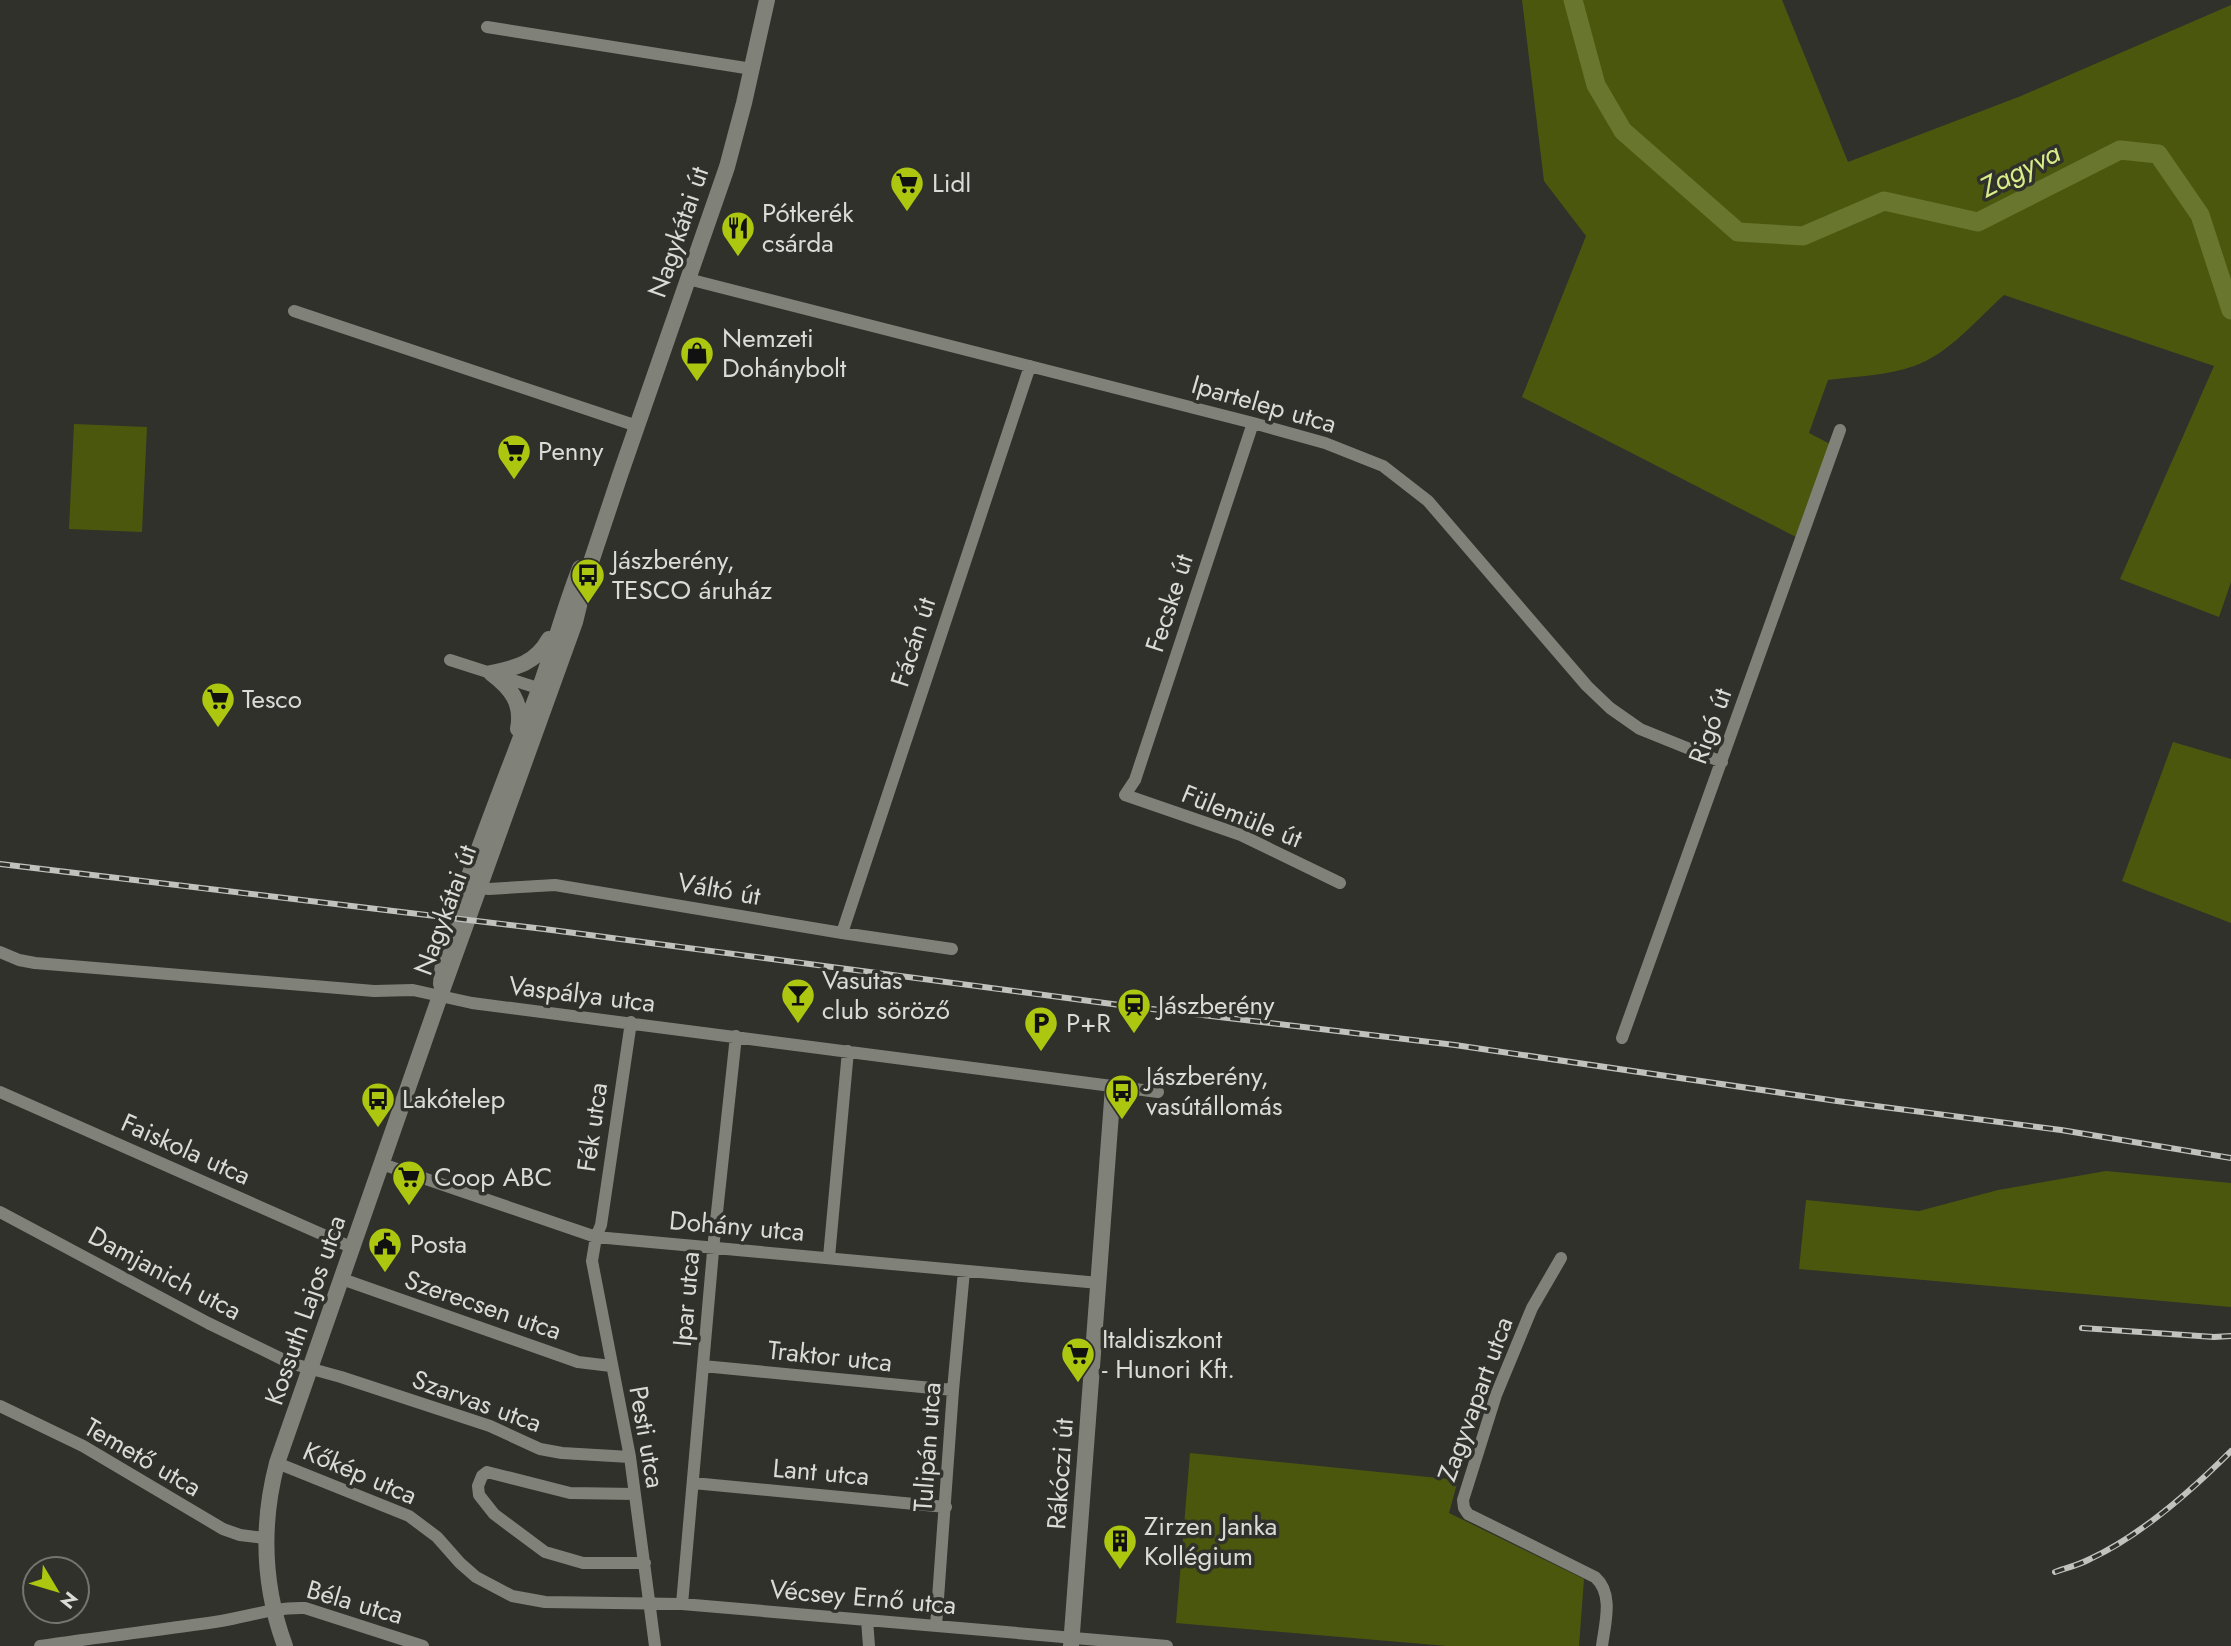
<svg xmlns="http://www.w3.org/2000/svg" width="2231" height="1646" font-family="Jost,sans-serif">
<style>
.green{fill:#4c570e}
.lines{fill:none;stroke-linecap:round;stroke-linejoin:round}
.river{stroke:#69762e;stroke-width:19}
.minor{stroke:#80827a;stroke-width:12}
.tertiary{stroke:#80827a;stroke-width:16}
.rail-casing{stroke:#c1c2be;stroke-width:6}
.rail{stroke:#2f312a;stroke-width:3.5;stroke-dasharray:10;stroke-linecap:butt}
.labels{text-anchor:middle;dominant-baseline:central;stroke-width:7;stroke-linejoin:round;paint-order:stroke}
.poi-label{font-size:26px;fill:#dadbd7;stroke:#2f312a;text-anchor:start}
.street-label{font-size:26px;fill:#dadbd7;stroke:#2f312a}
.water-label{font-size:28px;font-style:italic;fill:#d8ed88;stroke:#2f312a}
</style>
<rect width="100%" height="100%" fill="#2f312a"/>
<!-- green -->
<path class="green" d="M1522,0H1782L1848,162L2021,96L2231,5V582L2219,617L2120,579L2214,366L2004,295C1977,319 1949,354 1914,366C1887,376 1856,376 1828,380L1809,433L1832,445L1796,537L1522,397L1586,236L1544,181Z
M74,424L147,427L142,532L69,529Z
M2173,742L2231,759V923L2122,881Z
M2106,1171L2231,1183V1307L1799,1269L1806,1200L1919,1211L1998,1190Z
M1190,1453L1458,1480L1449,1513L1584,1579L1579,1646H1447L1176,1623Z"/>
<g class="lines">
<!-- river -->
<path class="river" d="M1573,0L1596,85L1623,131L1738,232L1803,236L1884,201L1978,222L2120,150L2158,154L2200,215L2231,310"/>
<!-- minor -->
<path class="minor" d="M487,27L752,69
M688,279L1253,423L1325,443L1383,466L1428,501L1587,686L1610,708L1640,729L1722,762
M294,311L637,426
M1253,423L1135,780L1125,795L1241,835L1340,883
M450,660L547,691
M479,888L489,889L555,885L842,933L952,949
M842,933L1030,366
M0,952L19,960L35,963L374,991L413,990L472,1003L1158,1092
M631,1022L601,1225L596,1237L592,1261L630,1457L655,1646
M1622,1038L1840,430
M0,1092L353,1248
M382,1164L596,1237L1099,1283
M0,1212L208,1323L290,1363L341,1377L490,1426L540,1449L562,1453L630,1457
M829,1257L848,1051
M1561,1258L1532,1308L1496,1395L1463,1500L1464,1508L1468,1514L1595,1577C1614,1594 1605,1623 1602,1646
M342,1279L578,1362L611,1366
M703,1366L953,1390
M0,1406L83,1446L223,1529L240,1535L265,1538
M277,1463L409,1516L437,1537L460,1563L476,1577L512,1596L545,1602L682,1604L1167,1646
M693,1483L946,1507
M635,1494L570,1493L487,1472L482,1476L478,1486L479,1495L494,1514L545,1552L583,1563H645
M682,1604L714,1240L736,1036
M867,1620L869,1646
M936,1626L953,1390L964,1271
M40,1646C100,1637 160,1630 221,1621C251,1616 273,1607 305,1608L423,1646"/>
<!-- tertiary -->
<path class="tertiary" d="M491,673C516,668 536,663 549,639
M491,673C511,688 523,703 518,729
M441,984C443,942 459,904 473,865C494,806 517,748 539,690C554,649 564,608 580,568
M285,1646C263,1586 261,1524 277,1463L440,996L575,622L586,577L620,475L727,167L744,103L767,0
M1071,1646L1113,1087"/>
<!-- rail casing -->
<g class="rail-casing">
<path id="rail" d="M0,864L544,929L1135,1007L1455,1045L1837,1101L2061,1130L2231,1158
M2082,1328L2214,1337L2231,1336
M2055,1572C2066,1568 2079,1565 2090,1559C2142,1535 2191,1491 2231,1451"/>
</g>
<!-- rail -->
<use href="#rail" class="rail"/>
</g>
<!-- icons -->
<defs>
<g id="supermarket-pin" transform="scale(1.75)"><path d="M0 17L-7.5 6A9.5 9.5 0 1 1 7.5 6Z" fill="#adc610" stroke="#2f312a"/><path d="M-6-5.5h2.5l.6 2H6L4.5 2H-2.5L-4.4-4H-6ZM-1.5 3.2a1.3 1.3 0 1 0 .1 0ZM3 3.2a1.3 1.3 0 1 0 .1 0Z" fill="#111"/></g>
<g id="restaurant-pin" transform="scale(1.75)"><path d="M0 17L-7.5 6A9.5 9.5 0 1 1 7.5 6Z" fill="#adc610" stroke="#2f312a"/><path d="M-5-6h1v4h1v-4h1v4h1v-4h1v5L-1.5 .5V6h-2V.5L-5-1ZM5-6V6H3V1.5H1.5Q1.5-4 5-6Z" fill="#111"/></g>
<g id="shop-pin" transform="scale(1.75)"><path d="M0 17L-7.5 6A9.5 9.5 0 1 1 7.5 6Z" fill="#adc610" stroke="#2f312a"/><path d="M-5-2.5h2.3a2.7 3.5 0 0 1 5.4 0H5L5.5 6h-11ZM-1.5-2.5h3a1.5 2.3 0 0 0-3 0Z" fill="#111"/></g>
<g id="bus-pin" transform="scale(1.75)"><path d="M0 17L-7.5 6A9.5 9.5 0 1 1 7.5 6Z" fill="#adc610" stroke="#2f312a"/><path d="M-5-6H5V4H4V6H2V4H-2V6H-4V4H-5ZM-3.5-4V0h7V-4ZM-3.5 1.2v1.5H-2V1.2ZM2 1.2v1.5H3.5V1.2Z" fill="#111"/></g>
<g id="bar-pin" transform="scale(1.75)"><path d="M0 17L-7.5 6A9.5 9.5 0 1 1 7.5 6Z" fill="#adc610" stroke="#2f312a"/><path d="M-6-5H6L.8 .8V4.5H3.5V6h-7V4.5H-.8V.8Z" fill="#111"/></g>
<g id="station-pin" transform="scale(1.75)"><path d="M0 17L-7.5 6A9.5 9.5 0 1 1 7.5 6Z" fill="#adc610" stroke="#2f312a"/><path d="M-3-6H3Q5-6 5-4V2Q5 4 3 4L4.5 6H3L1.5 4h-3L-3 6H-4.5L-3 4Q-5 4-5 2V-4Q-5-6-3-6ZM-3.5-4v3h7v-3ZM-3.5 1v1.5H-2V1ZM2 1v1.5H3.5V1Z" fill="#111"/></g>
<g id="parking-pin" transform="scale(1.75)"><path d="M0 17L-7.5 6A9.5 9.5 0 1 1 7.5 6Z" fill="#adc610" stroke="#2f312a"/><path d="M-3.5-5.5H1a3.5 3.5 0 0 1 0 7H-1V5.5H-3.5ZM-1-3.4V-.6H.8a1.4 1.4 0 0 0 0-2.8Z" fill="#111"/></g>
<g id="civic-pin" transform="scale(1.75)"><path d="M0 17L-7.5 6A9.5 9.5 0 1 1 7.5 6Z" fill="#adc610" stroke="#2f312a"/><path d="M-.6-6.5H3V-4.5H.6V-3L4-1V1h2V6H-6V1h2V-1L-.6-3ZM-1.2 2.5V6h2.4V2.5Z" fill="#111"/></g>
<g id="building-pin" transform="scale(1.75)"><path d="M0 17L-7.5 6A9.5 9.5 0 1 1 7.5 6Z" fill="#adc610" stroke="#2f312a"/><path d="M-4-6H4V6H1V3H-1V6H-4ZM-2.5-4.3h1.7v1.8h-1.7ZM.8-4.3h1.7v1.8H.8ZM-2.5-1h1.7V.8h-1.7ZM.8-1h1.7V.8H.8Z" fill="#111"/></g>
</defs>
<g fill-rule="evenodd">
<use href="#supermarket-pin" x="907" y="183"/>
<use href="#restaurant-pin" x="738" y="228"/>
<use href="#shop-pin" x="697" y="353"/>
<use href="#supermarket-pin" x="514" y="451"/>
<use href="#bus-pin" x="588" y="575"/>
<use href="#supermarket-pin" x="218" y="699"/>
<use href="#bar-pin" x="798" y="995"/>
<use href="#station-pin" x="1134" y="1005"/>
<use href="#parking-pin" x="1041" y="1023"/>
<use href="#bus-pin" x="1122" y="1091"/>
<use href="#bus-pin" x="378" y="1099"/>
<use href="#supermarket-pin" x="409" y="1177"/>
<use href="#civic-pin" x="385" y="1244"/>
<use href="#supermarket-pin" x="1078" y="1354"/>
<use href="#building-pin" x="1120" y="1541"/>
</g>
<g class="labels">
<!-- poi labels -->
<g class="poi-label">
<text x="932" y="183">Lidl</text>
<text x="762" y="213">Pótkerék<tspan x="762" dy="30">csárda</tspan></text>
<text x="722" y="338">Nemzeti<tspan x="722" dy="30">Dohánybolt</tspan></text>
<text x="538" y="451">Penny</text>
<text x="612" y="560">Jászberény,<tspan x="612" dy="30">TESCO áruház</tspan></text>
<text x="242" y="699">Tesco</text>
<text x="822" y="980">Vasutas<tspan x="822" dy="30">club söröző</tspan></text>
<text x="1158" y="1005">Jászberény</text>
<text x="1066" y="1023">P+R</text>
<text x="1146" y="1076">Jászberény,<tspan x="1146" dy="30">vasútállomás</tspan></text>
<text x="402" y="1099">Lakótelep</text>
<text x="434" y="1177">Coop ABC</text>
<text x="410" y="1244">Posta</text>
<text x="1102" y="1339">Italdiszkont<tspan x="1102" dy="30">- Hunori Kft.</tspan></text>
<text x="1144" y="1526">Zirzen Janka<tspan x="1144" dy="30">Kollégium</tspan></text>
</g>
<!-- street labels -->
<g class="street-label">
<text transform="translate(678 232) rotate(-71)">Nagykátai út</text>
<text transform="translate(1264 404) rotate(16)">Ipartelep utca</text>
<text transform="translate(1169 603) rotate(-72)">Fecske út</text>
<text transform="translate(913 642) rotate(-72)">Fácán út</text>
<text transform="translate(1710 726) rotate(-70)">Rigó út</text>
<text transform="translate(1242 816) rotate(22)">Fülemüle út</text>
<text transform="translate(719 889) rotate(10)">Váltó út</text>
<text transform="translate(445 910) rotate(-70)">Nagykátai út</text>
<text transform="translate(582 994) rotate(7)">Vaspálya utca</text>
<text transform="translate(592 1127) rotate(-82)">Fék utca</text>
<text transform="translate(186 1149) rotate(24)">Faiskola utca</text>
<text transform="translate(737 1226) rotate(5)">Dohány utca</text>
<text transform="translate(165 1273) rotate(28)">Damjanich utca</text>
<text transform="translate(686 1299) rotate(-85)">Ipar utca</text>
<text transform="translate(483 1305) rotate(19)">Szerecsen utca</text>
<text transform="translate(305 1310) rotate(-71)">Kossuth Lajos utca</text>
<text transform="translate(830 1356) rotate(6)">Traktor utca</text>
<text transform="translate(1475 1399) rotate(-70)">Zagyvapart utca</text>
<text transform="translate(477 1401) rotate(20)">Szarvas utca</text>
<text transform="translate(647 1437) rotate(80)">Pesti utca</text>
<text transform="translate(927 1447) rotate(-86)">Tulipán utca</text>
<text transform="translate(143 1457) rotate(30)">Temető utca</text>
<text transform="translate(821 1472) rotate(5)">Lant utca</text>
<text transform="translate(360 1473) rotate(23)">Kőkép utca</text>
<text transform="translate(1060 1474) rotate(-86)">Rákóczi út</text>
<text transform="translate(863 1597) rotate(5)">Vécsey Ernő utca</text>
<text transform="translate(355 1602) rotate(16)">Béla utca</text>
</g>
<!-- water labels -->
<g class="water-label">
<text transform="translate(2020 170) rotate(-27)">Zagyva</text>
</g>
</g>
<!-- north arrow -->
<g transform="translate(56 1590) rotate(128)"><circle r="33" fill="#2f312a" stroke="#73756f" stroke-width="2"/>
<path d="M0-5L12 26L0 18L-12 26Z" fill="#adc610"/>
<text y="-10" font-size="19" font-weight="bold" text-anchor="middle" fill="#dadbd7">N</text>
</g>
</svg>
